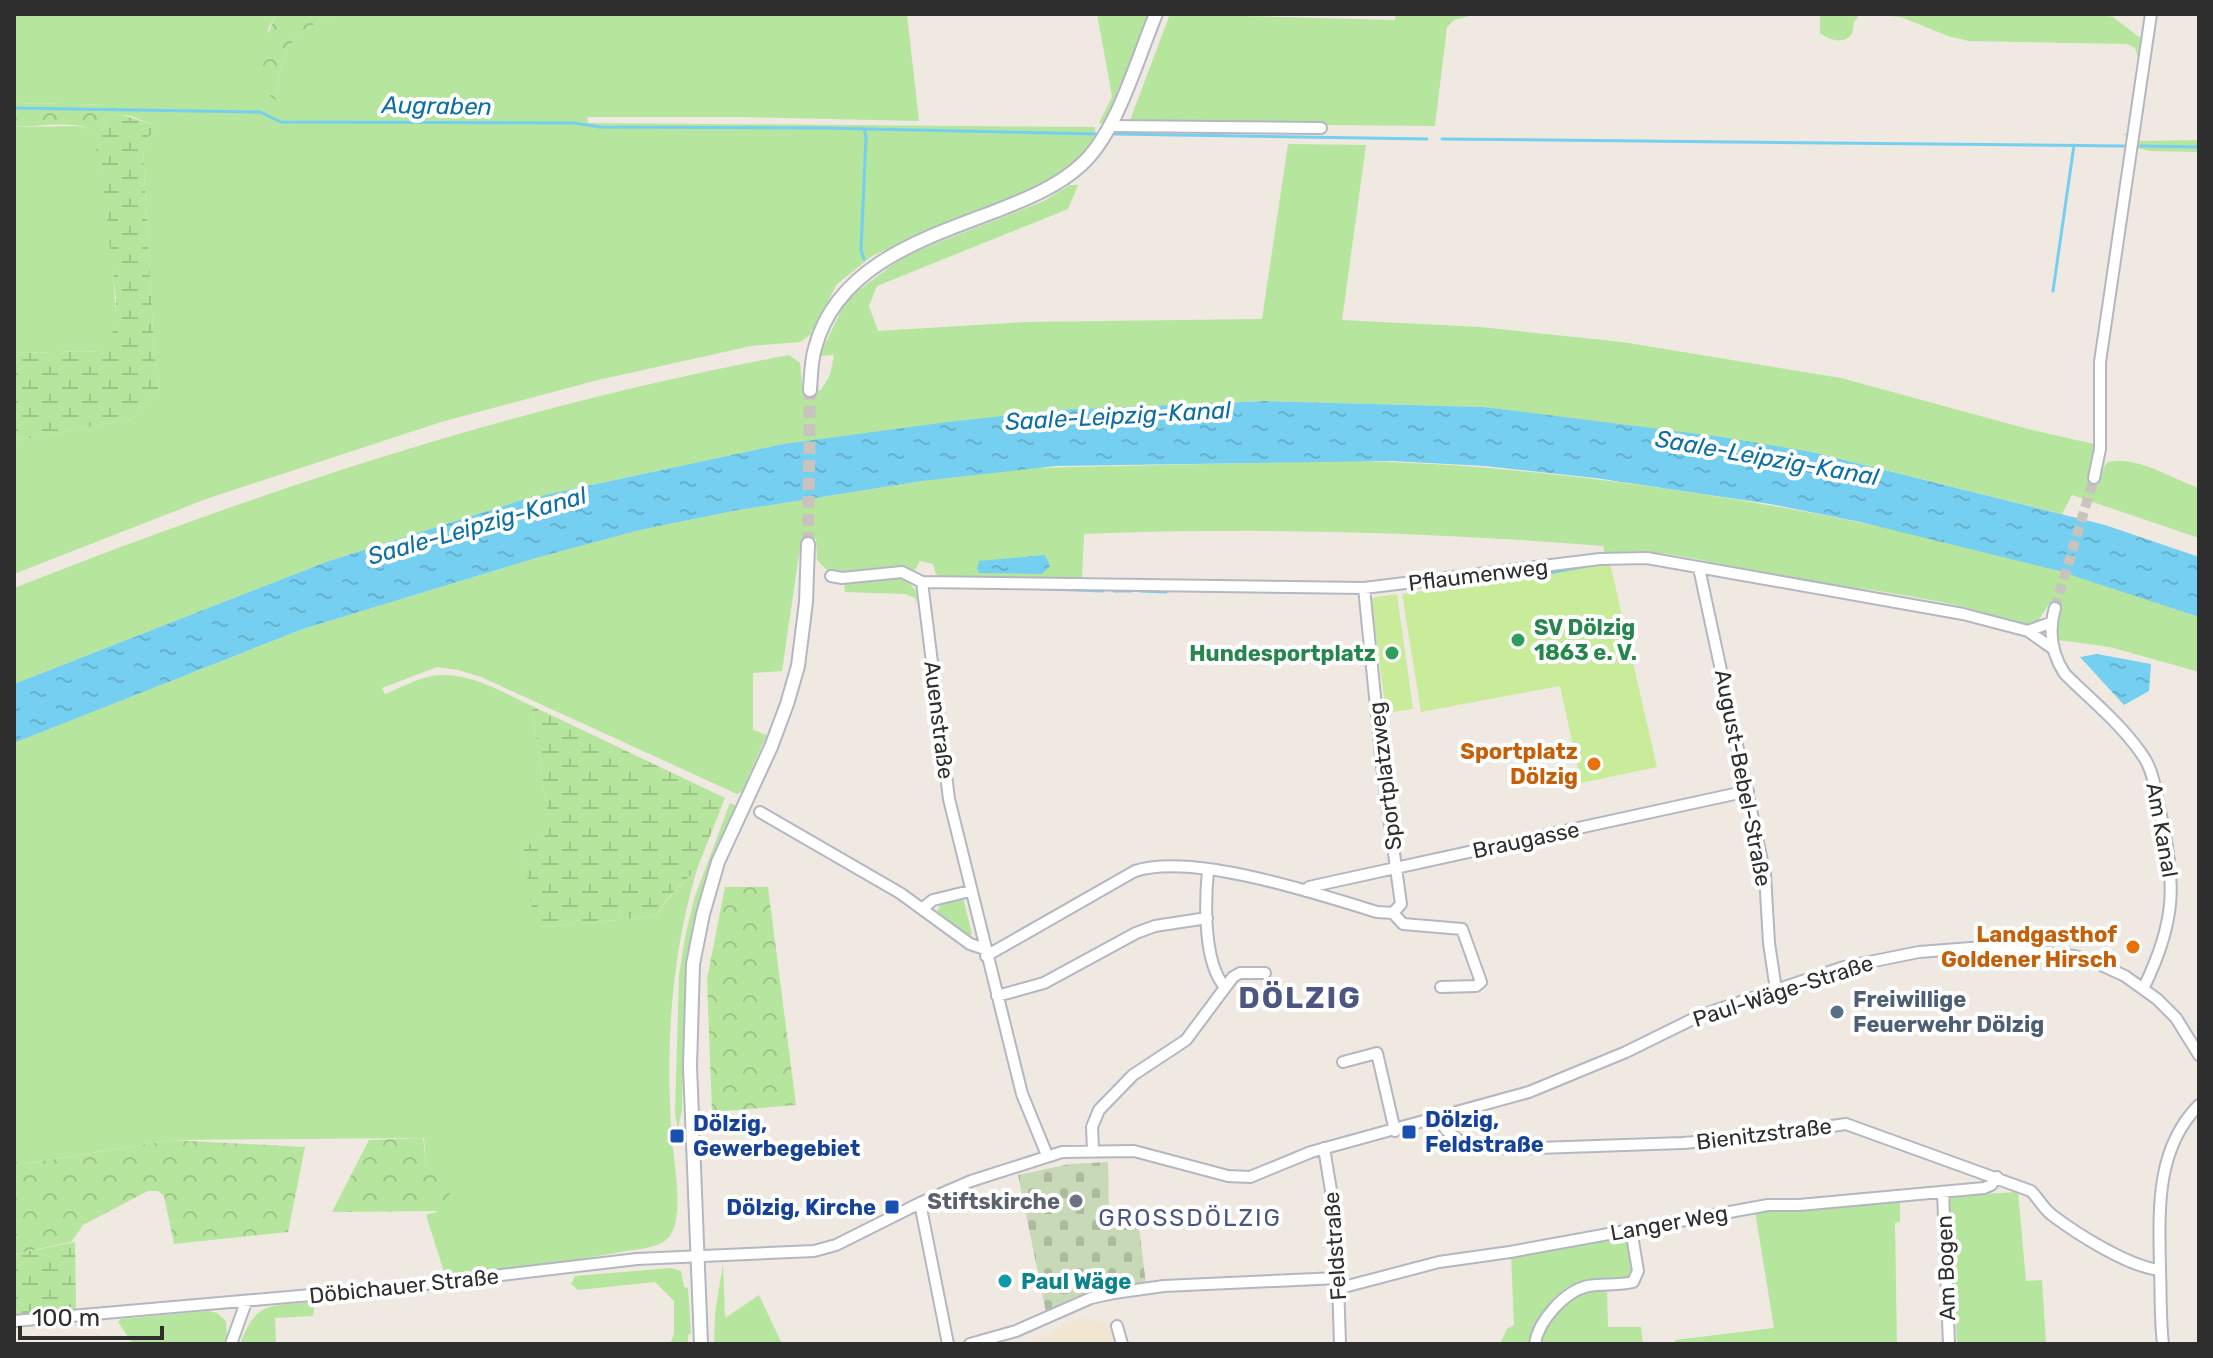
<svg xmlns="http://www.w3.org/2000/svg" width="2213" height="1358" font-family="Rubik,sans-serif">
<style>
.education{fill:#f0e6d1}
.green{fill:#b6e59e}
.forest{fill:url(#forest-crowns)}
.wetland{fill:url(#wetland-marsh)}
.cemetery{fill:url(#cemetery-stones)}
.pitch{fill:#c9ec9a}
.water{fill:url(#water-ripples)}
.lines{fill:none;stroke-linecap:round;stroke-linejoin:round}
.stream{stroke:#75cff0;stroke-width:3}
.minor-tunnel{stroke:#c8c4bd;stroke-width:10;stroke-dasharray:10 5;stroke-linecap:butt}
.tertiary-tunnel{stroke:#c8c4bd;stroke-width:12;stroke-dasharray:12 6;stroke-linecap:butt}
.minor-casing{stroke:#b4b7c1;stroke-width:14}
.tertiary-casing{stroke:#b4b7c1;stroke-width:16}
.minor{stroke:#fff;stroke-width:10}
.tertiary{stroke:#fff;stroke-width:12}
.leisure-dot{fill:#2e9e5b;stroke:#fff;stroke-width:3}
.food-dot{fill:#e8710a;stroke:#fff;stroke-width:3}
.service-dot{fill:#5c6f8a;stroke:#fff;stroke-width:3}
.transit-dot{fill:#1a4fb4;stroke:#fff;stroke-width:3}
.worship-dot{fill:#6b7280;stroke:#fff;stroke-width:3}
.culture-dot{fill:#0f9aa8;stroke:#fff;stroke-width:3}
.labels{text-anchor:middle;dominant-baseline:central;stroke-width:8;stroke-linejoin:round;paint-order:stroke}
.street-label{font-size:22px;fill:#2e2e2e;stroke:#fff}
.leisure-label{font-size:22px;font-weight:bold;fill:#27864d;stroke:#fff;text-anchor:start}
.food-label{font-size:22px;font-weight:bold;fill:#c56008;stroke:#fff;text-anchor:end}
.service-label{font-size:22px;font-weight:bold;fill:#4e5e75;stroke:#fff;text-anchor:start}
.transit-label{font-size:22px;font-weight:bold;fill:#164399;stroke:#fff;text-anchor:start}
.worship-label{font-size:22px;font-weight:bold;fill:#5b616d;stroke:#fff;text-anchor:end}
.culture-label{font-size:22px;font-weight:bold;fill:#0d838f;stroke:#fff;text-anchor:start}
.water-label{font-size:24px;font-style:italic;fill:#0d6fa3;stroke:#fff}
.neighbourhood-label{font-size:24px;letter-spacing:2px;fill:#4d5680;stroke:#fff}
.district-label{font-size:30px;font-weight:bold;letter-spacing:2px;fill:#4d5680;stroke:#fff}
</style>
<defs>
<pattern id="forest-crowns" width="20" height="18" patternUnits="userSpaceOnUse" patternTransform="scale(2)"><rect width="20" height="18" fill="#b6e59e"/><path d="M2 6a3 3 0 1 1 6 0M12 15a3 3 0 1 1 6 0" fill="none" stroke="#9dc588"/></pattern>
<pattern id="wetland-marsh" width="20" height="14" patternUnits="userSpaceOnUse" patternTransform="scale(2)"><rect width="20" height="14" fill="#b6e59e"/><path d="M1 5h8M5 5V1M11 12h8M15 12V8" fill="none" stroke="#9dc588"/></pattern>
<pattern id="cemetery-stones" width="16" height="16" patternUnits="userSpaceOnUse" patternTransform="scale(2)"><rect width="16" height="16" fill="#c8d9b8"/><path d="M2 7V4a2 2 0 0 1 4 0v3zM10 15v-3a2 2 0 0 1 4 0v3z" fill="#acbb9e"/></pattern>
<pattern id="water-ripples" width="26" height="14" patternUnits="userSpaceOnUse" patternTransform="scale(2)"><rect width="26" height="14" fill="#75cff0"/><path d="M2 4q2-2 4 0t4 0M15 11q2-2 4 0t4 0" fill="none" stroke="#66b2ce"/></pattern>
</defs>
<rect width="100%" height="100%" fill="#efe9e1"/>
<!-- education -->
<path class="education" d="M1078,1319H1089L1114,1326L1120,1344H1032V1341Z"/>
<!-- green -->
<path class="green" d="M14,14H277L268,29L277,99C281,49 289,34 335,14H907L919,121L741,117H587L588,123L1095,127C1098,151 1062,172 1045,183L872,256L837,284L810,335L800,342L751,346L598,380L441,422L206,499L14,574V441L132,419L160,388L154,350L143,151L149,136L164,129L131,116L113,114V105L14,103Z
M1097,14H1151L1108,119L1103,124L1099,123L1112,97L1111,90Z
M1170,14L1395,20L1396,14H1477L1454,20L1447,27L1435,126L1129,123Z
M1820,14H1860L1854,22L1852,34C1844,45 1829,40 1820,33Z
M1866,14H2099L2113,17L2143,40L2129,136L2123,135L2127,133L2138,58L2135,48L2127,44L1969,41L1948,36L1901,17Z
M77,126C83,127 89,127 93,133C102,149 120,311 114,329C112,337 106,345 102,351L14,353V127Z
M2199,140V152L2150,151L2137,148L2138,141Z
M1288,144L1366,145L1342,320L1480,327L1622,342L1841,378L2028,429L2094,444L2095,449L2087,480L2097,484L2106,463C2133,453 2174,480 2199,488V538L2072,495L2062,514L1812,452L1484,407L1265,401L1055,410L783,444L522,500L326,562L14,684V588C268,488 521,405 789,355L800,363L803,393L821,390L830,375L834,355L819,356L847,299L906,255L1044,201L1070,185H1078L1068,209L877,286L869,306L878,331L1026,322L1262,319Z
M1340,461C1460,462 1577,475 1695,493C1818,512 1941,537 2061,572C2108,585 2153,602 2199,617V672L2110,647L2058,640L2056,624L2062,608L2049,604L2036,624C2016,629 1981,610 1960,606C1896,592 1831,585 1767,574C1722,566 1648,543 1605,555L1603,546C1430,532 1257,527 1084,534L1082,579L941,577L936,574L933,564L920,561L915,570L905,568L839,575L829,572L817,560L816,539L801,541L782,671L753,673V730L767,735L742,791L737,794L481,677L458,670L437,667L382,688L385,694C400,688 416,679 432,676C467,670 502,692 532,706L548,818V834L523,848L535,924L549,927L656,916L666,901L697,869C671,957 665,1049 672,1140C674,1163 686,1225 666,1240C655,1248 639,1249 626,1251C566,1263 505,1268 445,1275L426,1215L439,1211L426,1167L424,1138L171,1140L24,1164L14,1160V743L303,629L536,558L640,530L733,511L922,481L1034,468Z
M904,577L917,592L916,605L915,598L905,594L845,592L844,582Z
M730,803L737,806C717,849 699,894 691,941C682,996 684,1053 682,1109L678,1129L675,1114L679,975L685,938L694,899Z
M963,898L972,934L968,937L937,911L941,904Z
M2018,1192L2026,1281L2042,1280L2046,1344H1957L1949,1196Z
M1900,1198V1222L1895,1223L1897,1344H1675V1340L1774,1328L1755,1211Z
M1621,1236C1635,1245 1636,1269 1625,1279L1575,1286L1532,1344H1500L1507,1329L1514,1325L1511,1256Z
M723,1264L725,1318L759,1295L782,1344H714L715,1313Z
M671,1268L681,1271L684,1287L688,1288L691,1334L688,1335V1344H670L674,1334V1301L655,1282L578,1290L571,1284L575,1276Z
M1607,1287L1608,1327H1641L1643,1344H1538C1545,1325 1557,1304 1576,1293C1584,1289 1597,1289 1607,1287Z
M310,1302L315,1304L313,1316L275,1318L276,1344H240C257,1301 267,1307 310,1302Z
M209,1311L217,1313L226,1321L227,1335L224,1344H133L118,1322L121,1319Z"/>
<!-- forest -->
<path class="forest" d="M277,14H335C289,34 281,49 277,99L274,100C251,82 265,35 277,14Z
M14,103L114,105L95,145C95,138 94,131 87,128C72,121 31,127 14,127Z
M725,887H768L796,1105L712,1112L707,979Z
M423,1138L426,1166L452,1164L459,1179L439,1211L332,1212L369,1140Z
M171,1140L305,1147L288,1232L174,1244L164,1196L158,1191H148L83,1225L71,1242L14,1254V1160L25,1164Z"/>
<!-- wetland -->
<path class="wetland" d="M114,105V114C132,116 148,124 166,129L149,136L143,151L154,350L160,388L132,419L14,441V353L102,351L114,329L116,299L101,169L95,145Z
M532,706L725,798L697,869L666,900L656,916L549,927L534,924L523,848L548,834V818Z
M75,1242L76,1309L14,1315V1254Z"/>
<!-- cemetery -->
<path class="cemetery" d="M1108,1162L1109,1213L1137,1212L1146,1284L1086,1295L1046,1312L1018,1175L1070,1164Z"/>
<!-- pitch -->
<path class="pitch" d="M1610,563L1657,767L1581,783L1560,686L1421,712L1402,594Z
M1397,594L1413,709L1386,713L1371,598Z"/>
<!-- water -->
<path class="water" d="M1265,401L1484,407L1715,436L1812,452L2105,525L2199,557V617L2059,571L1860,522L1770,504L1595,478L1485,466L1392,461L1056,466L922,481L733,511L640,530L536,558L303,629L14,743V684L326,562L522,500L783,444L948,422L1055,410Z
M1045,555L1050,566L1042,574L979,573L977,569L979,561Z
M2097,654L2151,664L2149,691L2124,705L2080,657Z"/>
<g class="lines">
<!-- stream -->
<path class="stream" d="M14,108L260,112L281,122L574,123L600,127L821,128L1097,134
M864,129L866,137L861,250L864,259
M1115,134L1427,139
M1442,139L2124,146
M2141,146L2199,147
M2053,291L2074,145
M1023,588L1103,591
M1114,591H1131
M1140,591L1166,592
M1202,591H1219
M1239,591L1277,592
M1379,591L1538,575L1597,564
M1287,592H1298"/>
<!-- minor-tunnel -->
<path class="minor-tunnel" d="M2055,608L2094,478"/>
<!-- tertiary-tunnel -->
<path class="tertiary-tunnel" d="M808,544L810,390"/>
<!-- minor casing -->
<g class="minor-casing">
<path id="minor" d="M1110,126L1321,128
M2094,478L2100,449V362L2151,14
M1699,568L1765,875L1769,943L1776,990
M831,576L842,578L902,572L922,582L1364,588L1600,559L1647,558L1963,614L2028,631L2050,623
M922,582L949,799L1022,1094L1047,1155
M1364,588L1382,766L1400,897L1401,904L1393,913
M2055,608C2048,632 2051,653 2065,674C2092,701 2124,726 2145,759C2154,774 2156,794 2160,811C2176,884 2177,920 2143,989
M2028,631L2052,648
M760,812L900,893L970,944L985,949
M1208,870C1205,901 1203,963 1225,987
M1306,891L1309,887L1336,881L1748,791
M923,908L933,900L970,891
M1393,913L1403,924L1462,929L1481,982L1476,986L1441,987
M986,956L1135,871C1192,852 1318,894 1377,912L1393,913
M997,996L1044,983L1136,933L1155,926L1207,918
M1343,1062L1377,1053L1395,1131
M1438,1117L1446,1130L1458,1140L1482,1146L1513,1149L1682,1143L1747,1138L1846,1124L2031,1191C2039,1199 2043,1208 2052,1215C2077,1234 2129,1267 2160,1270
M1324,1148L1336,1221L1340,1344
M1093,1150L1092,1127L1099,1110L1133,1075L1186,1040L1233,977L1240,973H1265
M1943,1192L1949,1344
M920,1203L948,1344
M1340,1288L1439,1262L1510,1252L1768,1205H1799L1984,1188L1991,1185L1997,1177
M14,1321L391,1288L637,1259L814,1251L836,1245L920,1203L971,1181L1062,1152L1134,1151L1228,1176L1250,1177L1311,1152L1529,1092L1626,1052L1699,1016L1844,967L1919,952L1984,947L2074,956L2090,960L2125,976L2157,999L2176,1018L2199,1055
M1117,1326L1122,1344
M231,1344L246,1302
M970,1344L1016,1331L1091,1298L1114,1293L1164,1286L1338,1278
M1535,1344C1538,1321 1565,1291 1588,1286C1603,1283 1618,1286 1633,1282L1638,1271L1631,1229
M2163,1344C2160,1319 2161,1294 2160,1269C2159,1211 2155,1149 2199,1105"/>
</g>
<!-- tertiary casing -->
<g class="tertiary-casing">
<path id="tertiary" d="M810,390C811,376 811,361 815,348C837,265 925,238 996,211C1026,199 1057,187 1081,165C1117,133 1137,59 1156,14
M701,1344L690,1066L693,964L703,914L718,862L771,747L787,704L798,666L806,602L808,544"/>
</g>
<!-- minor -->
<use href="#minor" class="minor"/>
<!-- tertiary -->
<use href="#tertiary" class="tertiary"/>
</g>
<!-- markers -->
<g class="leisure-dot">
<circle cx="1518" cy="640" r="8"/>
<circle cx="1392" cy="653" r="8"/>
</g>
<g class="food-dot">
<circle cx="1594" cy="764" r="8"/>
<circle cx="2133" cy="947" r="8"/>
</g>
<circle class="service-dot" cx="1837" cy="1012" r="8"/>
<g class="transit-dot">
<rect x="1401" y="1124" width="16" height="16" rx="4"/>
<rect x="669" y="1128" width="16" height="16" rx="4"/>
<rect x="884" y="1199" width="16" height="16" rx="4"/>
</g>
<circle class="worship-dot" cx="1076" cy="1201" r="8"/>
<circle class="culture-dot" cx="1005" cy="1281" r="8"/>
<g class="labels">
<!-- street labels -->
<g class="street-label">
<text transform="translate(1478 575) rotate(-7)">Pflaumenweg</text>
<text transform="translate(939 720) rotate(83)">Auenstraße</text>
<text transform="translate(1385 776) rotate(-97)">Sportplatzweg</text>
<text transform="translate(1743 778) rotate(79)">August-Bebel-Straße</text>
<text transform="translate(2162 830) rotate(80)">Am Kanal</text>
<text transform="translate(1526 840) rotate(-12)">Braugasse</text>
<text transform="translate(1783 991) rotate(-18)">Paul-Wäge-Straße</text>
<text transform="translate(1764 1134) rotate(-7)">Bienitzstraße</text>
<text transform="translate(1669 1223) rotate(-10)">Langer Weg</text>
<text transform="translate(1335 1246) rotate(-94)">Feldstraße</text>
<text transform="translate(1946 1268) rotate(-92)">Am Bogen</text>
<text transform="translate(404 1286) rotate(-6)">Döbichauer Straße</text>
</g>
<!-- leisure labels -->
<g class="leisure-label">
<text x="1534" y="627">SV Dölzig<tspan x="1534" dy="25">1863 e. V.</tspan></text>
<text x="1376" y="653" text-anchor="end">Hundesportplatz</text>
</g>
<!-- food labels -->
<g class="food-label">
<text x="1578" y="751">Sportplatz<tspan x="1578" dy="25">Dölzig</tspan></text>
<text x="2117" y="934">Landgasthof<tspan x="2117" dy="25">Goldener Hirsch</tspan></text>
</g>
<!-- service labels -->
<g class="service-label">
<text x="1853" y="999">Freiwillige<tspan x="1853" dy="25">Feuerwehr Dölzig</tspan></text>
</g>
<!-- transit labels -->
<g class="transit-label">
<text x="1425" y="1119">Dölzig,<tspan x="1425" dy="25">Feldstraße</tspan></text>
<text x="693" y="1123">Dölzig,<tspan x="693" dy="25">Gewerbegebiet</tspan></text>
<text x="876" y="1207" text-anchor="end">Dölzig, Kirche</text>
</g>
<!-- worship labels -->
<g class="worship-label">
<text x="1060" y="1201">Stiftskirche</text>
</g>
<!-- culture labels -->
<g class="culture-label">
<text x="1021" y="1281">Paul Wäge</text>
</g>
<!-- water labels -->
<g class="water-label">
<text transform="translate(437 106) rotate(1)">Augraben</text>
<text transform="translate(1118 416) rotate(-3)">Saale-Leipzig-Kanal</text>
<text transform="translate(1767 458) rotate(10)">Saale-Leipzig-Kanal</text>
<text transform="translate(477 526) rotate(-16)">Saale-Leipzig-Kanal</text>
</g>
<!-- neighbourhood labels -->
<g class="neighbourhood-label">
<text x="1190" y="1218">GROSSDÖLZIG</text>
</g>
<!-- district labels -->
<g class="district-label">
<text x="1300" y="998">DÖLZIG</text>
</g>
</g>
<!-- border -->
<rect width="2213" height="1358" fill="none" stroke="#2e2e2e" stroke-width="32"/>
<!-- scale -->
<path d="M20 1326v12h142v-12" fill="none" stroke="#2e2e2e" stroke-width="4"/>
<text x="32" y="1326" font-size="24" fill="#2e2e2e" stroke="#ffffff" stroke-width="6" paint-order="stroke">100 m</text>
</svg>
